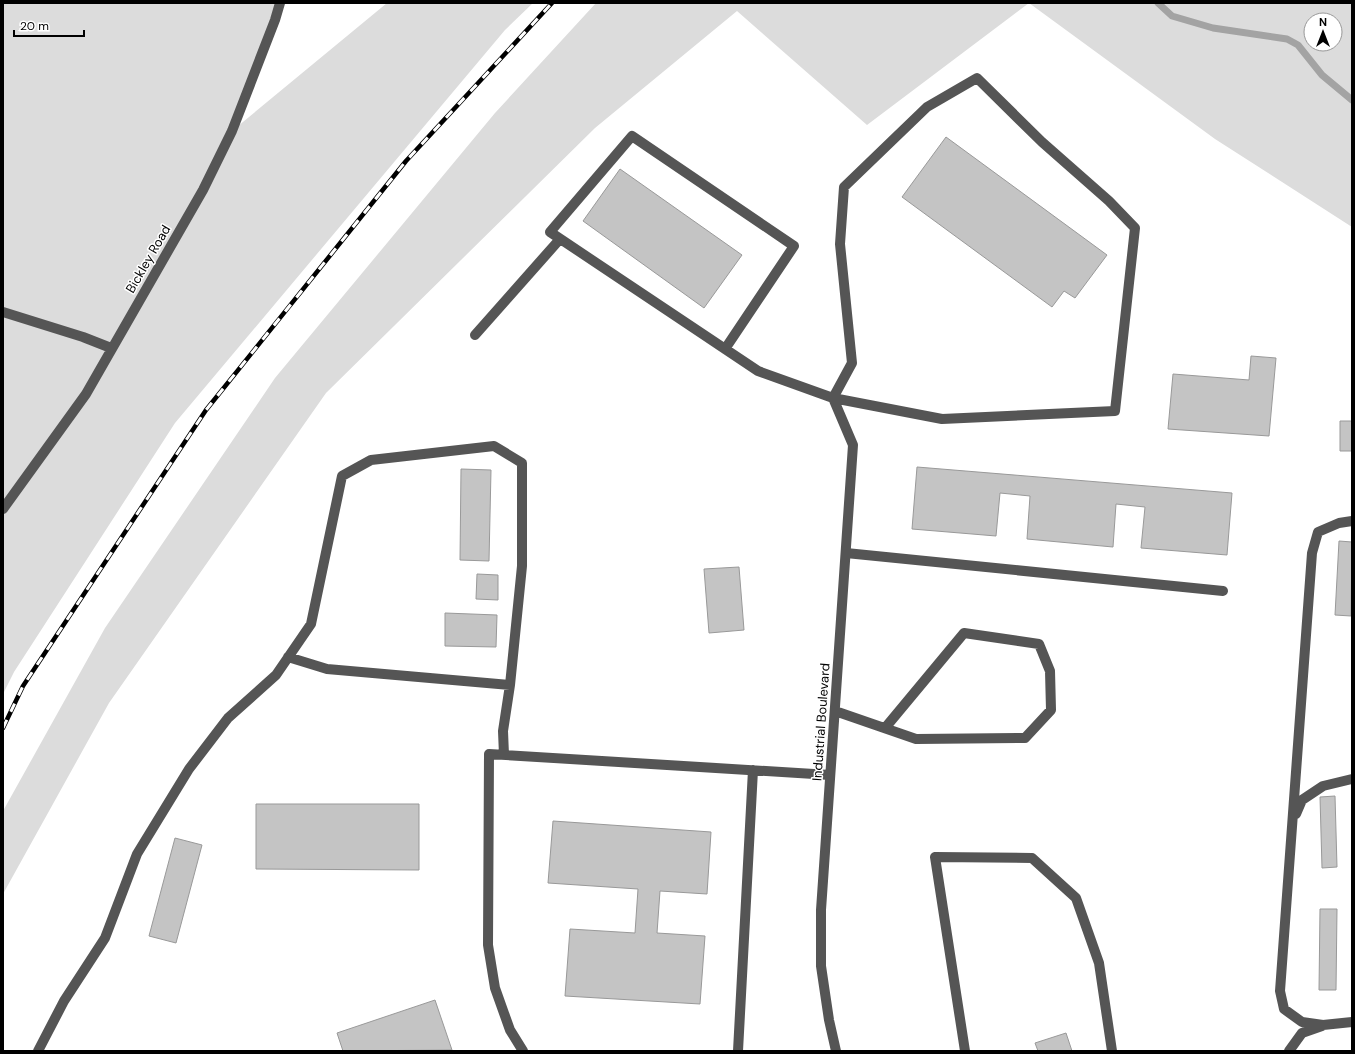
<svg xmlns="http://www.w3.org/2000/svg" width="1355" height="1054" font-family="'DM Sans',sans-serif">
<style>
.green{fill:#dcdcdc;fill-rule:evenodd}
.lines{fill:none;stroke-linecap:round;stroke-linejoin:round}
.stream{stroke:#a3a3a3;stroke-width:7}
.building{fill:#c4c4c4;stroke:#999}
.minor{stroke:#555;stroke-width:10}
.rail-casing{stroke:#000;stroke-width:4.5}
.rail{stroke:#fff;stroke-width:3;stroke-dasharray:9;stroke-linecap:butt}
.labels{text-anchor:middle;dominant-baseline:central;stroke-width:3;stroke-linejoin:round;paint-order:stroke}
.street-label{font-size:13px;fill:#000;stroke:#fff}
</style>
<rect width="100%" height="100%" fill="#fff"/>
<!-- green -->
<path class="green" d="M3,3H280L232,131L387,3H533L505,30L175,423L14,672L3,694Z
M596,3H1352V227L1215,139L1029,3L867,125L737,11L595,128L326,393L109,703L3,894V811L105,628L275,378L495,113ZM1311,20H1335V44H1311Z"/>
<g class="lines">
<!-- stream -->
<path class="stream" d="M1158,3L1172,16L1213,28L1287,39L1298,45L1322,75L1352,100"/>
</g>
<!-- building -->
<path class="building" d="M946,137L1107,255L1075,298L1064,291L1052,307L902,197Z
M620,169L742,255L704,308L583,221Z
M1251,356L1276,358L1269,436L1168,429L1173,374L1249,380Z
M1340,421H1352V451H1340Z
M917,467L1232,493L1227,555L1141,548L1145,507L1116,504L1113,547L1027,539L1030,496L1000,493L996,536L912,529Z
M461,469L491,470L489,561L460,560Z
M1339,541L1352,542L1351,616L1335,615Z
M739,567L744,630L709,633L704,569Z
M477,574L498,575V600L476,599Z
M445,613L497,615L496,647L445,646Z
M1335,796L1337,867L1322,868L1320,797Z
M256,804H419V870L256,869Z
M553,821L711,832L707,894L660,891L657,933L705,936L700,1004L565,996L570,929L635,933L638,889L548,883Z
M175,838L202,845L176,943L149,936Z
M1320,909H1337L1336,990H1319Z
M435,1000L452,1050L343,1051L337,1033Z
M1066,1033L1072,1051H1038L1035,1043Z"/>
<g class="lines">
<!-- minor -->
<path class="minor" d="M977,78L1042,142L1109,201L1135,228L1115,411L942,419L833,398L852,363L840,244L844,187L927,107Z
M3,312L83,337L111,348
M475,335L560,239
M725,349L794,246L632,136L550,232L758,371L833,398L853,445L821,910V966L829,1020L836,1051
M3,509L86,394L203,190L232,131L275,20L280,3
M1352,521L1339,523L1318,532L1312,553L1280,991L1284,1009L1302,1022L1323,1025L1352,1022
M846,553L1223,591
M288,657L327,669L510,685
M835,711L916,739L1025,738L1051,710L1050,671L1039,644L964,633L885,728
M1296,814L1302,800L1323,786L1352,779
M38,1051L64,1001L105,938L137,854L189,769L228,718L276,675L311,624L342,476L371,460L494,446L522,463V566L510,685L503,731L504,755
M523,1051L510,1030L495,988L488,945L489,754L830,775
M738,1051L753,770
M965,1051L935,857L1032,858L1076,898L1099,963L1112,1051
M1289,1051L1302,1033L1322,1026"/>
<!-- rail casing -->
<g class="rail-casing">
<path id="rail" d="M3,728L23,686L206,410L406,161L552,3"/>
</g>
<!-- rail -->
<use href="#rail" class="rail"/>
</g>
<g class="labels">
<!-- street labels -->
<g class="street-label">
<text transform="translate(148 259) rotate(-60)">Bickley Road</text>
<text transform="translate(821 722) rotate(-86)">Industrial Boulevard</text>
</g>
</g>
<!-- border -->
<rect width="1355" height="1054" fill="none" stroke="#000000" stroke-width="8"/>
<!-- north arrow -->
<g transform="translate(1323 32)"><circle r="19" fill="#ffffff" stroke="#999999"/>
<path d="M0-3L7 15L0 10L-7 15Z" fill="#000000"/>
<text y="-6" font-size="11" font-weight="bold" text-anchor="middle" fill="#000000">N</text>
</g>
<!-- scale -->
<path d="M14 30v6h70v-6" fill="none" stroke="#000000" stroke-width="2"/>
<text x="20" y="30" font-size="12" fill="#000000" stroke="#ffffff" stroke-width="3" paint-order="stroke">20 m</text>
</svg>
